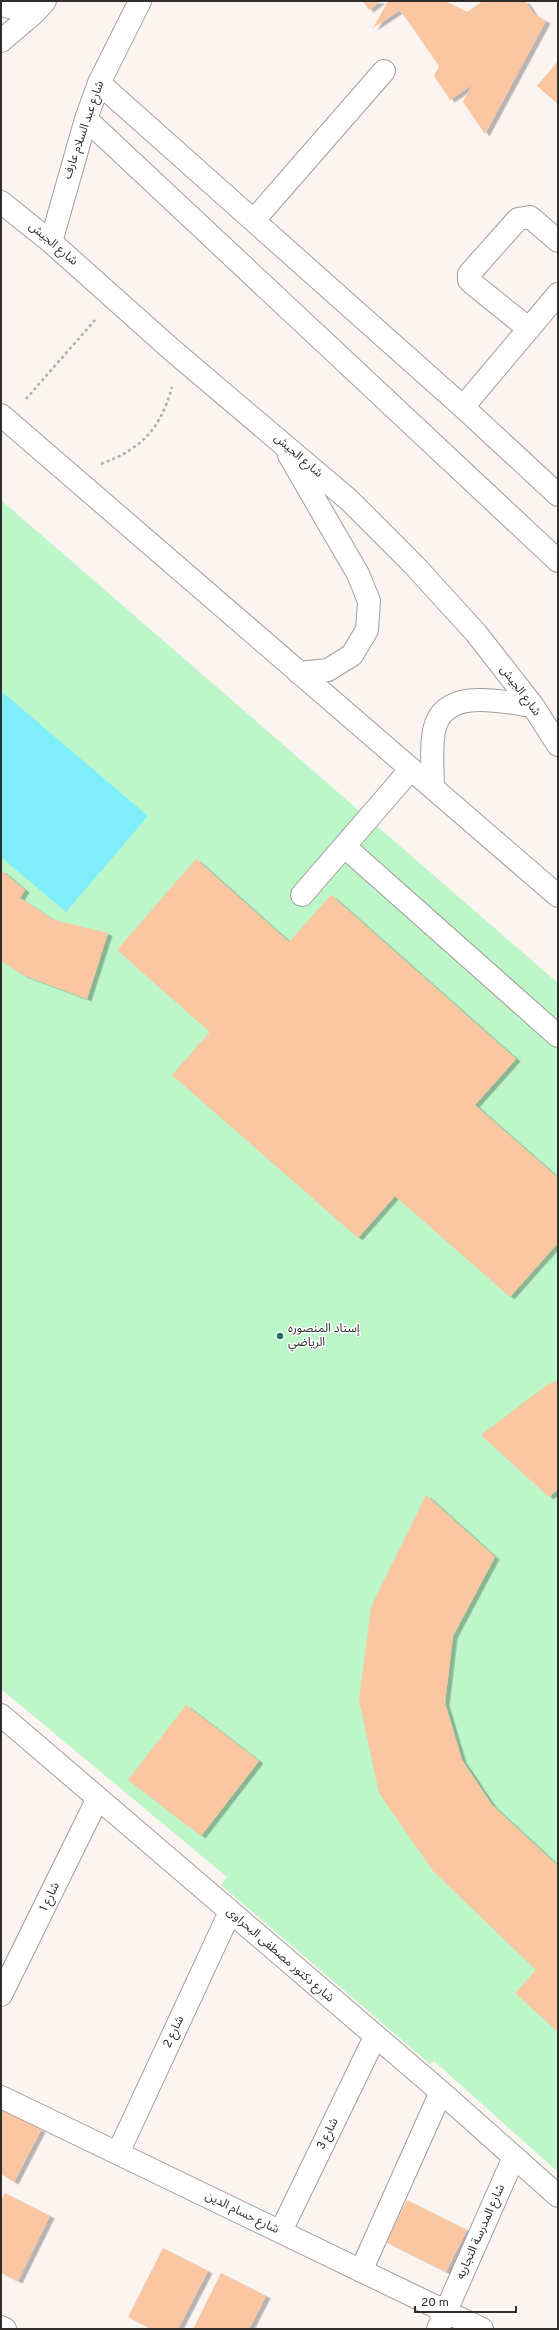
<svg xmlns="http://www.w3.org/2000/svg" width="559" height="2330" font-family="Overpass,'Noto Sans Arabic',sans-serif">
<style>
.park{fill:#bdf6c8}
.water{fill:#80edfd}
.building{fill:#fbc6a2;filter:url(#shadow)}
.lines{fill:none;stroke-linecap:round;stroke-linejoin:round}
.minor-casing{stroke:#a49e9a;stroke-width:24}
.major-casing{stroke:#a49e9a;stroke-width:24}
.path{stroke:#b3adaa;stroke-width:2.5;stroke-dasharray:3 3;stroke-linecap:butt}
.minor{stroke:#fff;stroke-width:22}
.major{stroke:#fff;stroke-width:22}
.poi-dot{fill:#256e67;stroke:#fff;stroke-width:1.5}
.labels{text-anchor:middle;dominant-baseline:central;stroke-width:3;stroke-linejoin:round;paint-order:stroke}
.street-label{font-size:12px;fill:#302e2c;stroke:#fff}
.poi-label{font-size:12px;fill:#302e2c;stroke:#fff;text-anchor:start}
</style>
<defs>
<filter id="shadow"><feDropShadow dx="4.5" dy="2.5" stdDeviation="0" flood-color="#0004"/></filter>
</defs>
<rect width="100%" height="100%" fill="#fbf4f0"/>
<!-- park -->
<path class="park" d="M1,500L558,983V2172L434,2061L430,2064L221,1885L227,1877L1,1689Z"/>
<!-- water -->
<path class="water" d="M1,691L148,816L66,912L1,857Z"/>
<!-- building -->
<path class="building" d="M363,1H381L369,10Z
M388,1H445L467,12L483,1H525L534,14L546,21L485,134L463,102L472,85L450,100L434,76L439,66L400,10L373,28Z
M558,61V104L537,86Z
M196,859L289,942L331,895L516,1059L475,1105L558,1178V1243L510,1297L395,1196L358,1238L172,1075L210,1032L117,950Z
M1,870L25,890L20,898L54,920L108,933L87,999L23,975L1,961Z
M558,1380V1489L549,1497L481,1435L547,1385Z
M426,1495L495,1557L453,1636L445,1703L462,1760L492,1805L558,1866V2032L515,1993L536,1970L433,1871L379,1793L359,1700L371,1607Z
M186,1705L259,1761L201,1836L128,1780Z
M1,2109L41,2130L14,2182L1,2174Z
M5,2193L50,2216L18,2281L1,2273V2201Z
M407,2200L467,2230L446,2272L386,2242Z
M163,2248L208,2271L178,2329H152L128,2317Z
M221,2273L266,2296L249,2329H193Z"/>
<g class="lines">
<!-- minor casing -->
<g class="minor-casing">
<path id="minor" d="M1,5L34,13
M1,41L34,13L45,1
M99,83L463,407L558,495
M86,119L558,561
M254,220L384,71
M51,242L86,119L99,83L140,1
M529,329L473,284L469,280V274L518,219L530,217L558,241
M463,407L558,294
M344,846L558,1036
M302,895L411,769
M1,1715L441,2092L558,2196
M1,1995L98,1798
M1,2097L482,2329
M118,2153L230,1912
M281,2231L375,2037
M361,2271L441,2092
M1,2327L5,2329
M438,2329L514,2157"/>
</g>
<!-- major casing -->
<g class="major-casing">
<path id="major" d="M1,202L51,242L172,350L349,500L414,565L476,633L533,706L558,745
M1,415L558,896
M289,455L358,574L369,601L367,630L352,655L328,670L299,673
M433,788C433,769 430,745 435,727C446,687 503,702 533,706"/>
</g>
<!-- path -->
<path class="path" d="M26,399L95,320
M101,464C143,448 160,429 172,387"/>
<!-- minor -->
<use href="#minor" class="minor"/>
<!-- major -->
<use href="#major" class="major"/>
</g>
<!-- markers -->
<circle class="poi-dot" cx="280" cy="1336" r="4"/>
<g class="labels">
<!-- street labels -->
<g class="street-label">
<text transform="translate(84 130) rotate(-71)">شارع عبد السلام عارف</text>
<text transform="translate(53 244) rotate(40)">شارع الجيش</text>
<text transform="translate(298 456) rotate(41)">شارع الجيش</text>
<text transform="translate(520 691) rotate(53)">شارع الجيش</text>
<text transform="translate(50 1897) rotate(-64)">شارع 1</text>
<text transform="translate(280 1955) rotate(41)">شارع دكتور مصطفى البحراوى</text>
<text transform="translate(174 2032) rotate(-65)">شارع 2</text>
<text transform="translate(328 2134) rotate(-64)">شارع 3</text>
<text transform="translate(242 2213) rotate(26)">شارع حسام الدين</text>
<text transform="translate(481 2232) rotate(-66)">شارع المدرسة التجاريه</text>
</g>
<!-- poi labels -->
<g class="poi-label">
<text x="288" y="1329">إستاد المنصوره<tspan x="288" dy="14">الرياضي</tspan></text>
</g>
</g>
<!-- border -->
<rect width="559" height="2330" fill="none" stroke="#302e2c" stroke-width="4"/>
<!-- scale -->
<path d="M415 2306v6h101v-6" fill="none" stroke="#302e2c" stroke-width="2"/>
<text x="421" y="2306" font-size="12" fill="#302e2c" stroke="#ffffff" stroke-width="3" paint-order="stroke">20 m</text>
</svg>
